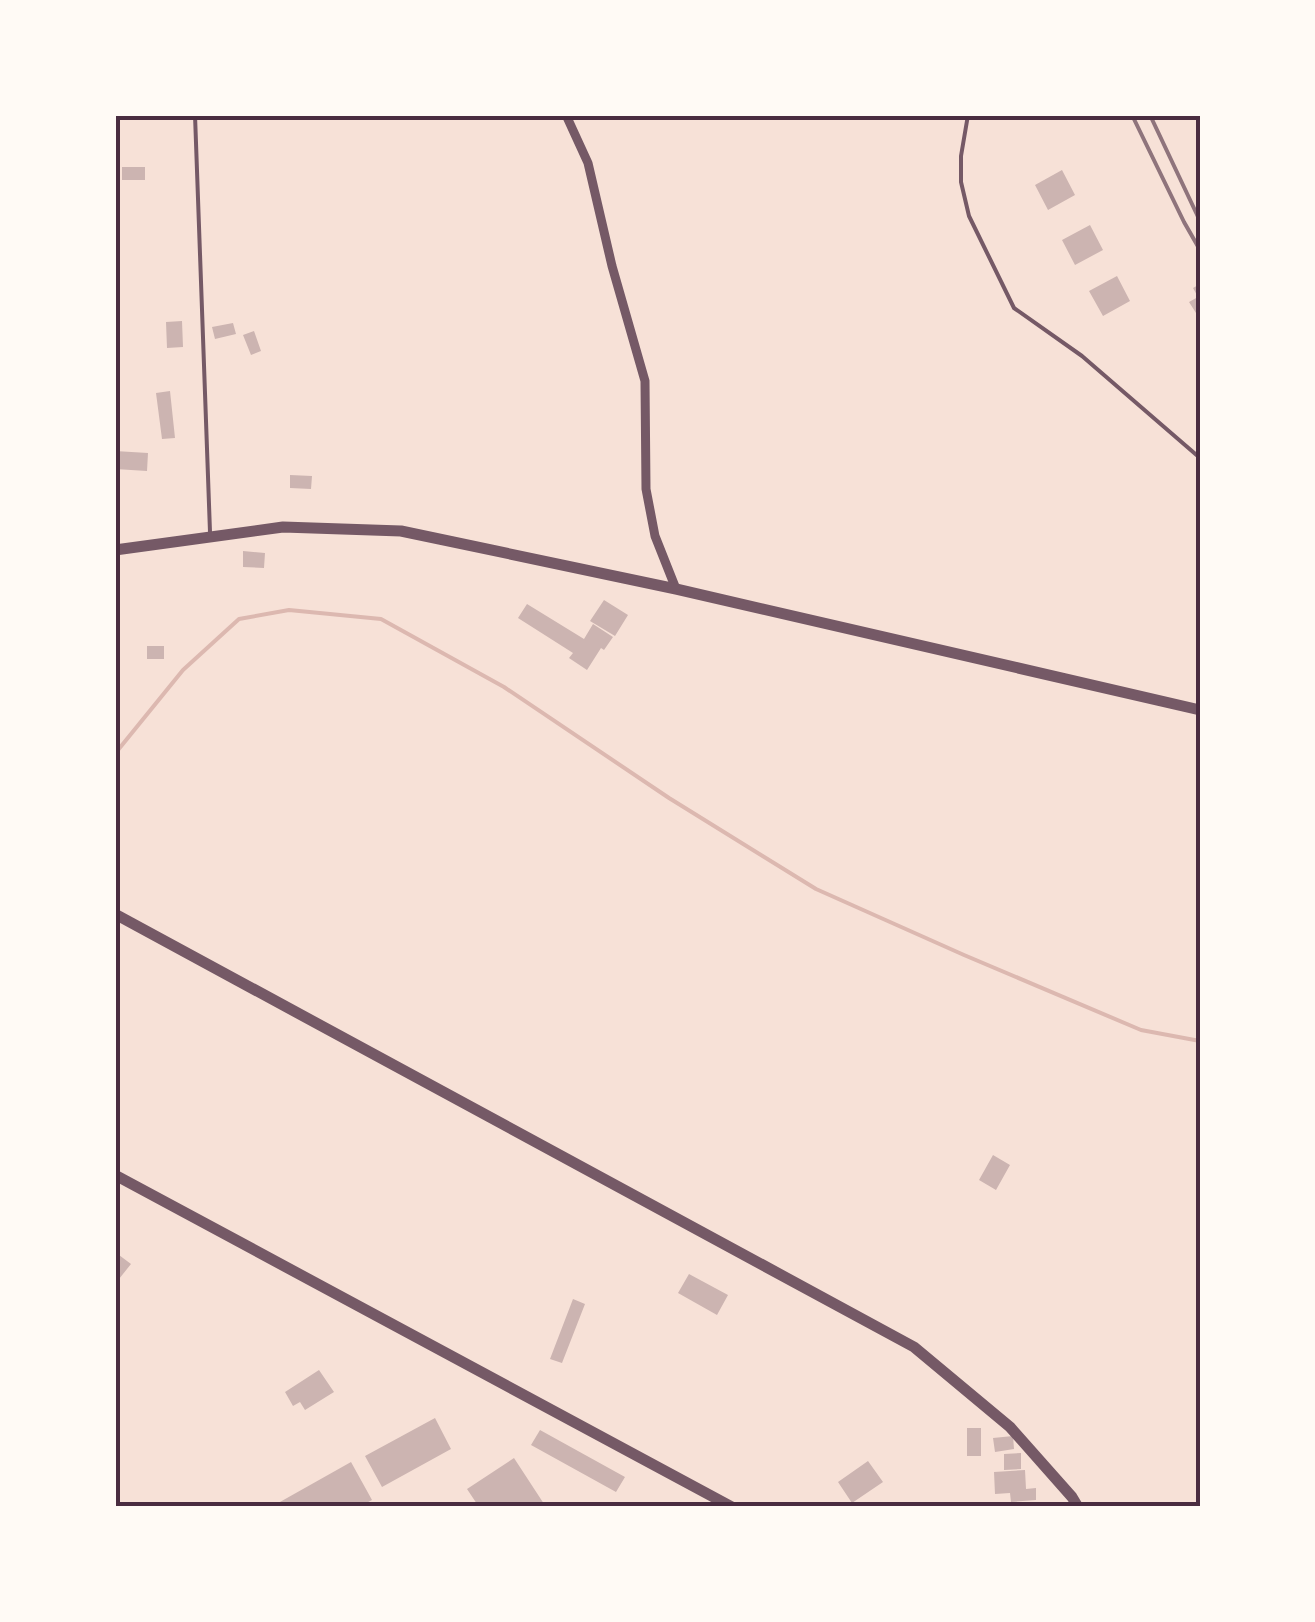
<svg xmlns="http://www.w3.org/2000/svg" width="1315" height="1622" font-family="'Roboto Condensed',sans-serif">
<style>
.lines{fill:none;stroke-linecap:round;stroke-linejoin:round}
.stream{stroke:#dcb8b0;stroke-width:4}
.building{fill:#ccb4b1}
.service{stroke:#755966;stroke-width:4}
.minor{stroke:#755966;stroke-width:9}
.tertiary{stroke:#755966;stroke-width:11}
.rail{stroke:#8f747c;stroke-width:4}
.neatline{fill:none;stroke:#4a2c40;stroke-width:4}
</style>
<rect width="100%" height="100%" fill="#f7e1d7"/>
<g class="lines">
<!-- stream -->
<path class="stream" d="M115,758L118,750L183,670L239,619L289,610L381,619L504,687L669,798L816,889L964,955L1141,1030L1200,1041"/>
</g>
<!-- building -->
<path class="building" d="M122,167H145V180H122Z
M1062,170L1075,195L1048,210L1035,185Z
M1090,225L1103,250L1075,265L1062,240Z
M1117,276L1130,301L1103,316L1089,291Z
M1200,284V311L1196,313L1189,302L1198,297L1193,288Z
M182,321L183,347L167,348L166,322Z
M233,323L236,334L215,339L212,327Z
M254,331L261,351L251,355L243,335Z
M170,391L175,438L162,439L156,393Z
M115,451L148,453L147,471L115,469Z
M290,475L312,476L311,489L290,488Z
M243,551L265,553L264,568L243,567Z
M604,600L628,615L615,636L590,621Z
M527,604L584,639L593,624L613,637L604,650L601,648L587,670L569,658L573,653L518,618Z
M147,646H164V659H147Z
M993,1155L1010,1165L996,1190L979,1180Z
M115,1252L131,1264L115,1284Z
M689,1274L728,1295L717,1315L678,1293Z
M573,1299L585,1304L562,1363L550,1359Z
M319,1370L334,1392L305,1410L300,1402L293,1406L285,1392Z
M435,1418L451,1449L382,1487L365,1456Z
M967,1428H981V1456H967Z
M540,1430L625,1477L616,1492L531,1445Z
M1013,1436L1014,1449L995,1452L993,1438Z
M1021,1453V1469L1004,1470V1454Z
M514,1458L546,1507H479L467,1489Z
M868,1461L883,1482L852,1503L838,1482Z
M351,1462L372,1500L359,1507H271Z
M1025,1470L1026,1489L1036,1488V1500L1011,1502L1010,1493L995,1494L994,1472Z"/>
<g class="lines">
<!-- service -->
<path class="service" d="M195,115L210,532
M968,115L961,156V182L969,216L1014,308L1082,356L1200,458"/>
<!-- minor -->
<path class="minor" d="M566,115L588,163L612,266L645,381L646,489L655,536L676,589"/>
<!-- tertiary -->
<path class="tertiary" d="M115,550L283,527L401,531L676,589L1200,710
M115,914L914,1347L1010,1427L1072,1497L1078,1507
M115,1175L732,1507"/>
<!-- rail -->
<path class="rail" d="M1132,115L1184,222L1200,250
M1150,115L1200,221"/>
</g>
<!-- border -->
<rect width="1315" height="1622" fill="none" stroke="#fffaf5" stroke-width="235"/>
<rect x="118" y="118" width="1080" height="1386" class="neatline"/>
</svg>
